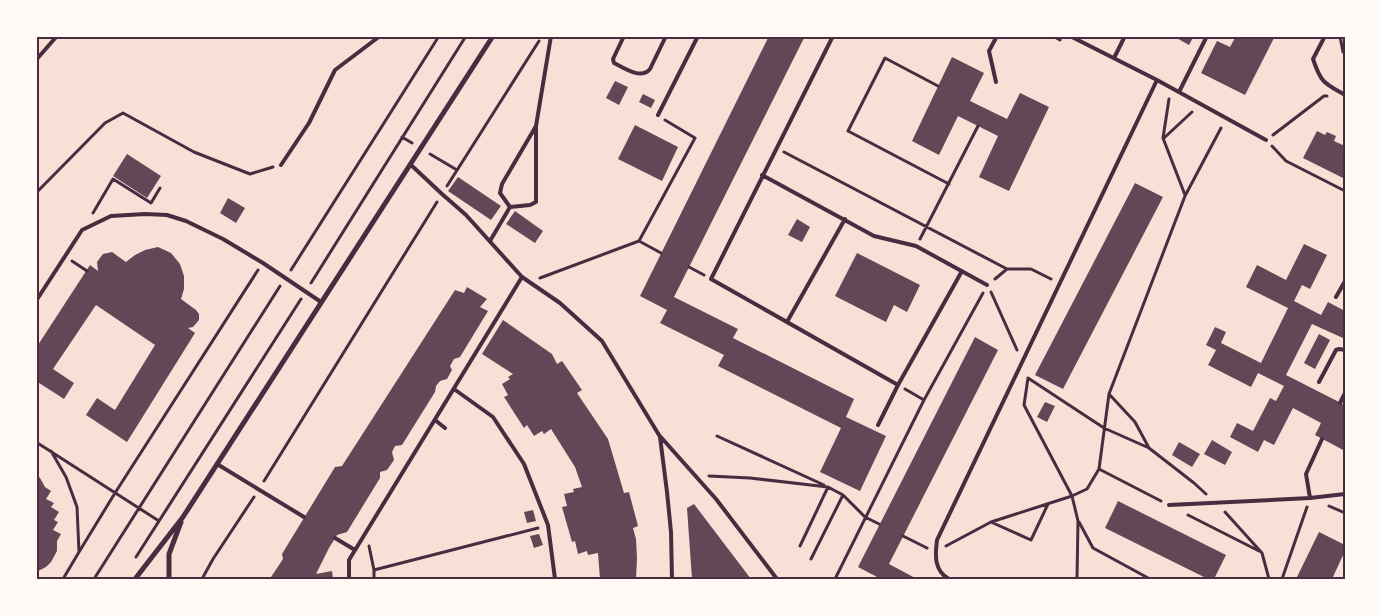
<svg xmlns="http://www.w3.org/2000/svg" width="1381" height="615" font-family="Mulish,sans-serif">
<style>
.building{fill:#644757}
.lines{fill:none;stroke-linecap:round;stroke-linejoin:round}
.path{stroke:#4a2c40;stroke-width:3}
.service{stroke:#4a2c40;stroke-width:4}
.minor{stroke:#4a2c40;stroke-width:5}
.neatline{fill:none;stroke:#4a2c40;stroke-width:2}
</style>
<rect width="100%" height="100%" fill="#f7e1d7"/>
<!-- building -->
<path class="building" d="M769,36H805L674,297L738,329L733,338L854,399L846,417L886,436L860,491L820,472L841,428L718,366L724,355L660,323L667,310L640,296Z
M1173,36H1194L1189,45Z
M1236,36H1275L1245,95L1201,73L1217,41L1230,47Z
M952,57L984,73L970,101L1007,119L1020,93L1049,107L1009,191L979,177L998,136L958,116L939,155L912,141Z
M615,81L628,87L619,105L606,98Z
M643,94L655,100L651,108L639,102Z
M635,125L678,147L662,181L618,159Z
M1317,131L1325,135L1327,132L1336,136L1334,141L1345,146V179L1303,158Z
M127,154L161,176L147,198L113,176Z
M458,177L501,206L491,220L448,191Z
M1135,183L1163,197L1063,389L1035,375Z
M228,198L245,208L236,223L220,213Z
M515,211L543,231L535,243L506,224Z
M797,219L810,227L802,242L788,235Z
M1304,244L1327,255L1310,289L1302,285L1294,301L1321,315L1328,302L1345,311V339L1312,324L1286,375L1345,405V451L1315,435L1321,423L1293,408L1274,445L1264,440L1258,452L1230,437L1237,423L1253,431L1270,398L1276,401L1284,386L1258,373L1251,387L1208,365L1216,350L1206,345L1215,327L1226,332L1221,343L1261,363L1288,308L1246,287L1257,265L1286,280Z
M158,247L171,253L180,264L184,276V289L181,299L196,310L199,314V320L193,327L188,328L195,333L127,442L86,415L97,398L115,410L155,345L96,305L53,369L74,383L64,399L36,381V348L90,265L98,271L97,262L103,254L112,252L126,262L135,255L145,250Z
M857,253L920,285L907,312L894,305L886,322L835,296Z
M467,287L487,299L480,307L488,311L460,357L454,359L450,366L452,370L447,379L440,381L436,386L435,392L402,445L395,446L392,452L394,460L387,470L380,472V478L347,532L337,535L329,548L316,574L332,571L333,579H274L271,577L283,559L282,554L335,467L342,466L455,290L464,293Z
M503,320L552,354L557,364L562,361L582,390L577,393L608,439L624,493L629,492L638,526L633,528L636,539L637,558L636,579H600L598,553L588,555L587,551L578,554L575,541L572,542L562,507L567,506L564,494L574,492L573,489L582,487L575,467L551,429L544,434L542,431L534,436L527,425L524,428L504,397L508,395L502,384L510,379L508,377L513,374L482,354Z
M1319,334L1330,340L1315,369L1304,363Z
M975,337L998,350L889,564L917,579H881L858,567Z
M1045,402L1055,406L1047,422L1037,417Z
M1212,440L1232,452L1225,465L1204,454Z
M1179,442L1200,454L1192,467L1172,455Z
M36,474L40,478L45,487L51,491L46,499L54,503L51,507L59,512L54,520L58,522L53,530L61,534L57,541V551L51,562L46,567L36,572Z
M1118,501L1226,555L1214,579H1208L1105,528Z
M694,504L751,579H692L687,508Z
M533,510L536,521L527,523L524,512Z
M1319,532L1345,545V551L1332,579H1296Z
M539,534L543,545L534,548L530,536Z"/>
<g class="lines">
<!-- path -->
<path class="path" d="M1053,36L1060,40
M1340,36L1343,52L1345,53
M938,86L885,58L848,131L949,184
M1169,99L1163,138L1185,195
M1273,135L1324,96H1327
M402,137L412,143
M1164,138L1192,112
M1272,146L1286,161L1345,191
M784,152L1007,269H1031L1051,279
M430,154L457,170
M447,186L539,41
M36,193L105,123L123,113L194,152L250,174L273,167
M93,213L113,179L151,203L160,188
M920,239L978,126
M639,241L695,138L665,120
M72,261L87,271
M689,267L704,275
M291,270L439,36
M540,278L639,241L661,253
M995,279L1007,269
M311,283L466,36
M991,292L1017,350
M905,389L924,400
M1109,394L1135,422L1149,448
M717,436L824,485
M36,442L159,521
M51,451L66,477L77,507L79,552L63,579
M1099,469L1161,501
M709,476L750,478L828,487
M264,481L437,202
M843,495L865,517L879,524
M1048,504L1031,540L991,522L1072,496L1087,489L1099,469L1109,394L1185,196L1221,128
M1329,506L1345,513
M1225,512L1262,553L1269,579
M1188,515L1259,551
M1079,522L1093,548L1150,579
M903,536L927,548
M369,546L374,570
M800,546L828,487L843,495L811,559
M946,546L991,522
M79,552L115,493L258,270
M136,557L301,299
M94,579L280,286
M202,579L213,559L254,497
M374,579V570L538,528
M835,579L924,400L983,293
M1077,579L1078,521L1072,496L1024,405L1028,378L1104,428L1149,448L1194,483L1206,494
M1282,579L1307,507"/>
<!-- service -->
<path class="service" d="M624,36L613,59L614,63C624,68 641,80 650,69L666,36
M833,36L711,279L898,385L878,425
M1070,36L1157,80L1266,140
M1325,36L1313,59C1321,83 1324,83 1345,95
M1114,58L1125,36
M36,60L57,36
M996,82L989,51L997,36
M1179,92L1207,36
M658,115L698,36
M410,164L442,194L466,215L522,277L560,303L602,341L659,435L716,499L777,579
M281,165L309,123L335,70L380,36
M762,175L874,236L916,246L987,285
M510,207L530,205L536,202V126
M490,241L510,207L500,193L502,184L536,126L551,36
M1336,297L1345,281
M36,301L82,230L111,216L145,214L167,215L186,221L223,239L263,263L321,302
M787,322L845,219
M1319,382L1336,350L1339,349L1345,350
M898,385L962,271
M454,389L493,417L524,464L548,525L555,579
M1340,403L1345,393
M435,420L445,428
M660,437L667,492L671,532L672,579
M217,464L304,517
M1310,498L1306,474L1322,439
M1169,505L1310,498L1345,494
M335,538L355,550
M349,579V560L522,277
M949,579C934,571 935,555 937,540L1157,80"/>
<!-- minor -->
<path class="minor" d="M135,579L183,517L493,36
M169,579V554L181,522"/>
</g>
<!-- border -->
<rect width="1381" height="615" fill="none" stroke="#fffaf5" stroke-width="75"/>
<rect x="38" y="38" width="1306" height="540" class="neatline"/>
</svg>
